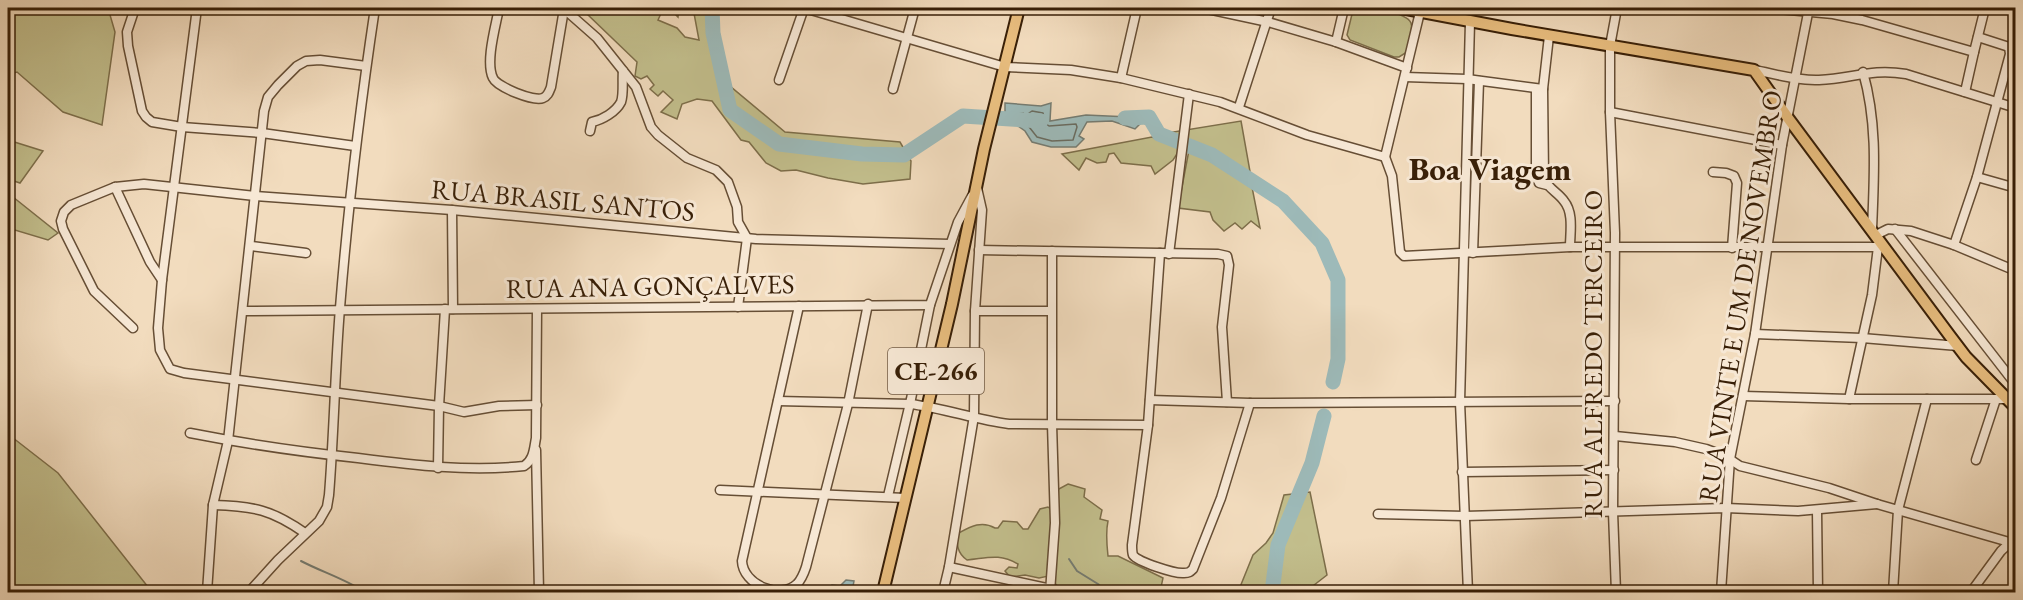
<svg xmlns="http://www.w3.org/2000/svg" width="2023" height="600" font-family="'EB Garamond',serif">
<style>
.green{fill:#c2be8c;stroke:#7d6e4a;stroke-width:1.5}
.water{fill:#9dbab9;stroke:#757c72;stroke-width:1.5}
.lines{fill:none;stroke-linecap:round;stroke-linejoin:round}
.shore{stroke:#6a6c60;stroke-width:1.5}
.stream{stroke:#757c72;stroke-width:2}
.river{stroke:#9dbab9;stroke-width:15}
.minor-casing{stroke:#664e35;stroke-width:11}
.major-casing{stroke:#381f07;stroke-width:14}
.minor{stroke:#f7e8d5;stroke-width:8}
.major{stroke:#e9be7f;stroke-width:10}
.labels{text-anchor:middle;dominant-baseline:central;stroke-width:6;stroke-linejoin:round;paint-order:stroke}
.shield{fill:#f7e8d5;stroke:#715b45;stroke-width:1.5}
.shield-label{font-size:26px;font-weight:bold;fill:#381f07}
.street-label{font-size:27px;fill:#381f07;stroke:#f7e8d5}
.district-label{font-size:33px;font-weight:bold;fill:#381f07;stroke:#f7e8d5}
</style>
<rect width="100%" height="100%" fill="#f2dcbe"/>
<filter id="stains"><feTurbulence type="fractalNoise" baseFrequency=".00333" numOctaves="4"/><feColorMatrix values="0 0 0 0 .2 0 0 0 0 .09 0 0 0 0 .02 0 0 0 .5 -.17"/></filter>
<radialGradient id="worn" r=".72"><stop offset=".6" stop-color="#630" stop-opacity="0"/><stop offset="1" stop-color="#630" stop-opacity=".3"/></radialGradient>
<g class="green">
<polygon points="8,8 108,8 115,32 102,125 63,112 17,72 8,75"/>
<polygon points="597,8 679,8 678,17 670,9 663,9 658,20 677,28 685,37 699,40 693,8 714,8 717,10 724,81 785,132 900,142 911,161 910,179 863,184 828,178 796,170 781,171 766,163 749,142 741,140 712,101 697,99 682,104 677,119 661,112 673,100 663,91 658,96 650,89 654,85 647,76 641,79 635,76 637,62 585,12"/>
<path d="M1355,8C1366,8 1406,11 1411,23C1414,30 1408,44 1407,52L1399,57H1394L1350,40L1347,35L1353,10Z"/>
<polygon points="1241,121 1251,177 1216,153 1167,133"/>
<polygon points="1152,137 1181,148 1173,160 1155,174 1151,166 1121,163 1114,153 1109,154 1106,162 1097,163 1086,158 1079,170 1062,154"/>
<polygon points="8,140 43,151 20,183 8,179"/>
<polygon points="1189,150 1210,159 1252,187 1260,228 1251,221 1242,229 1235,223 1224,231 1213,220 1210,212 1178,208"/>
<polygon points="8,193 58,233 48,240 8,228"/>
<polygon points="8,434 58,473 152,592 8,592"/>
<path d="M1068,484L1085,489L1084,497L1102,510L1100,519L1108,521C1106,530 1107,547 1108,556H1118L1163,578L1160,592H1059V588L1053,581L1057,490Z"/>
<polygon points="1310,492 1327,575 1305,592 1238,592 1253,555 1266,543 1273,533 1284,495"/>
<path d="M1048,507L1052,510L1049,576L1039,578L1025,575L1010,577L1005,571L1009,567L1017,568L1018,564C999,553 988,558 967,560C957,553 957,545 957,534C970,527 981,520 995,528H998L1003,521L1017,522L1023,529H1028L1040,509Z"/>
</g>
<g class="water">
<polygon points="1005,103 1041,106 1051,103 1050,121 1086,115 1151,118 1162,133 1142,122 1135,129 1112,121 1087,122 1079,136 1084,139 1076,147 1051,147 1032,142 1025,131 1018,126 1023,113 1005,116"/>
<polygon points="846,580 854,581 852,592 810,592 812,587 831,589 832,585 840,586"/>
</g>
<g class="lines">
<polygon class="shore" points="1032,111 1043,113 1045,123 1049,126 1076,124 1077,127 1073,140 1052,141 1037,137 1026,123 1029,113"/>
<g class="stream">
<polyline points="1069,559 1077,571 1098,584 1106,592"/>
<path d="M301,561C322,572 345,579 365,592"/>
</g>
<g class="river">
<polyline points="712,8 713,33 730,110 779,144 862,154 904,155 963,116 1041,121"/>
<polyline points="1125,118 1149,117 1159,134 1212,155 1283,201 1322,243 1338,280 1338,359 1333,382"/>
<polyline points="1272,592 1278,545 1312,463 1324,416"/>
</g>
<defs>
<g id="minor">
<polyline points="135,8 127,32 128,46 142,111 146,117 152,122 182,127 262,133 355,146"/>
<polyline points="197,8 162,280 158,328 160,350 170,369 184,373 439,406 464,412 499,406 537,405"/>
<path d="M499,8C496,25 485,62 493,78C497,87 534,102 543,98C548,96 549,92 551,87L564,9"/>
<polyline points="563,8 597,38 636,87 651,127 658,135 687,158 716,170 728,182 737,207 738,222 747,238 738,307"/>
<polyline points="804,8 1005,67 1071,70 1121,78 1220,102 1307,135 1385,157 1421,8"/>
<polyline points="1203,8 1268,22 1336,42 1407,68"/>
<polyline points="1768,8 1833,14 1862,20 1974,52 1965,92"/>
<path d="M1549,36L1543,89L1544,176C1547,189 1557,191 1564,201C1574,213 1570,233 1570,247"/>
<polyline points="1336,42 1344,8"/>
<polyline points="1974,52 1985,8"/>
<path d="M1754,70C1775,74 1798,81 1819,80C1852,79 1870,68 1906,74L2016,108"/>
<path d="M1863,72C1878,125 1874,176 1872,230"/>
<polyline points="1405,77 1467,79 1543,89"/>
<polyline points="1121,78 1137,8"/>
<polyline points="779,80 804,8"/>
<polyline points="893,89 915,8"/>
<polyline points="1536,89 1536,176 1539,183 1547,185"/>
<polyline points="1239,107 1271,8"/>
<polyline points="1610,112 1782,145"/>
<path d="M590,131L592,122C602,120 616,112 621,102C624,94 622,80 623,71"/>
<polyline points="1385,157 1392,176 1400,252 1404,256 1570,247 1884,247"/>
<polyline points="1713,172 1726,173 1734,176 1737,183 1732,248"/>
<polyline points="1977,177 2016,188"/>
<polyline points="115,187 150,262 162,280"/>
<polyline points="452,210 453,309"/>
<polyline points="1895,229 2016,385"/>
<polyline points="1876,235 1888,229 1911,231 1954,245 2016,271"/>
<polyline points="1954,245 1977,177 2010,54 2009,47 1978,37"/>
<polyline points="251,246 306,253"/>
<polyline points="979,250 1218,254 1227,256 1229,265 1222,327 1227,402"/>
<path d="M1160,253L1148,425L1132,545C1132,548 1132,552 1133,555C1138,562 1175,574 1184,573C1189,573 1190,572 1193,569L1221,498L1250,403"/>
<polyline points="1473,253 1479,81"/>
<polyline points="1169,254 1189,94"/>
<path d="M799,306L742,561C743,585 780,600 797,584C802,579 804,573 806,567L848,404L868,304"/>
<polyline points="243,311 930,305 958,222 972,196"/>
<polyline points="975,311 1051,311"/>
<polyline points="133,328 94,291 63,229 61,221 64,212 71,205 115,187 144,184 255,196 452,210 756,239 950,244"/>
<polyline points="1755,334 1862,338 1958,346"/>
<polyline points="1743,396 1849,399 2005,399"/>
<polyline points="1849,399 1872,295 1878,247"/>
<polyline points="1150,400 1250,403 1615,401"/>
<path d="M778,401L910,404C944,408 976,420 1009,424L1148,425"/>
<path d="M190,433C246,444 302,452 358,458C413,465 468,472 524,466C534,460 534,448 536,438L537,309"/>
<polyline points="1615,436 1675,442 1706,449 1725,456 1740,466 1829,488 1877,504 2016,544"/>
<polyline points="536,450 539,592"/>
<polyline points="1976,460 1996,399"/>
<polyline points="438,468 439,406 445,309"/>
<polyline points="1462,472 1614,470"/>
<polyline points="720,490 905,498"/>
<polyline points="888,496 911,399 930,305"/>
<path d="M213,505C254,506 272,510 305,533"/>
<polyline points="1817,510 1818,592"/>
<polyline points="1378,514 1465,516 1726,508 1798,511 1877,504"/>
<polyline points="949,567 1051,589"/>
<polyline points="207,592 213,505 228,441 264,111 268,97 278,85 297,66 306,61 320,60 366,66"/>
<path d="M249,592L278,560L319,521L327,507L329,495C334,433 335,370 340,308C348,207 360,108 375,8"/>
<polyline points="943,592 949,567 974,416 975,311 982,210 977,188"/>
<polyline points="1050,592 1055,523 1052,424 1052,251"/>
<polyline points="1468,592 1460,402 1470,22"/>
<polyline points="1616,592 1613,512 1615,233 1610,112 1610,46 1617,8"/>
<polyline points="1721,592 1730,459 1755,334 1782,145 1809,8"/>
<polyline points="1893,592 1898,510 1927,399"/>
<polyline points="1971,592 2001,551 2016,537"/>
</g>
<g id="major">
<polyline points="1401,8 1512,29 1754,70 1788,118 1950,336 1966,357 2016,408"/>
<polyline points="883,592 952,304 984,149 1019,8"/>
</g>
</defs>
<use href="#minor" class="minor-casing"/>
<use href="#major" class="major-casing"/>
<use href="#minor" class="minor"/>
<use href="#major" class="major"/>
</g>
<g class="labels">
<rect class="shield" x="888" y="348" width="96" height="46" rx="4.5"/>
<g class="shield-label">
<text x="936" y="371">CE-266</text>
</g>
<g class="street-label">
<text transform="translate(563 200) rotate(5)">RUA BRASIL SANTOS</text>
<text transform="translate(650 286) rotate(-1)">RUA ANA GONÇALVES</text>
<text transform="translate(1740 296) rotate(-81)">RUA VINTE E UM DE NOVEMBRO</text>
<text transform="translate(1592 354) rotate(-90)">RUA ALFREDO TERCEIRO</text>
</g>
<g class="district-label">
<text x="1490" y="168">Boa Viagem</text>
</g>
</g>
<rect width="2023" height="600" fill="none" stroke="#f2dcbe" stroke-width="30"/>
<rect x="9" y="9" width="2005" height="582" fill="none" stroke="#381f07" stroke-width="3"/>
<rect x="15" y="15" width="1993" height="570" fill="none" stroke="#381f07" stroke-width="1.5"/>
<rect width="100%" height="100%" filter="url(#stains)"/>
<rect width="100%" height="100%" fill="url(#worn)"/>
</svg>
